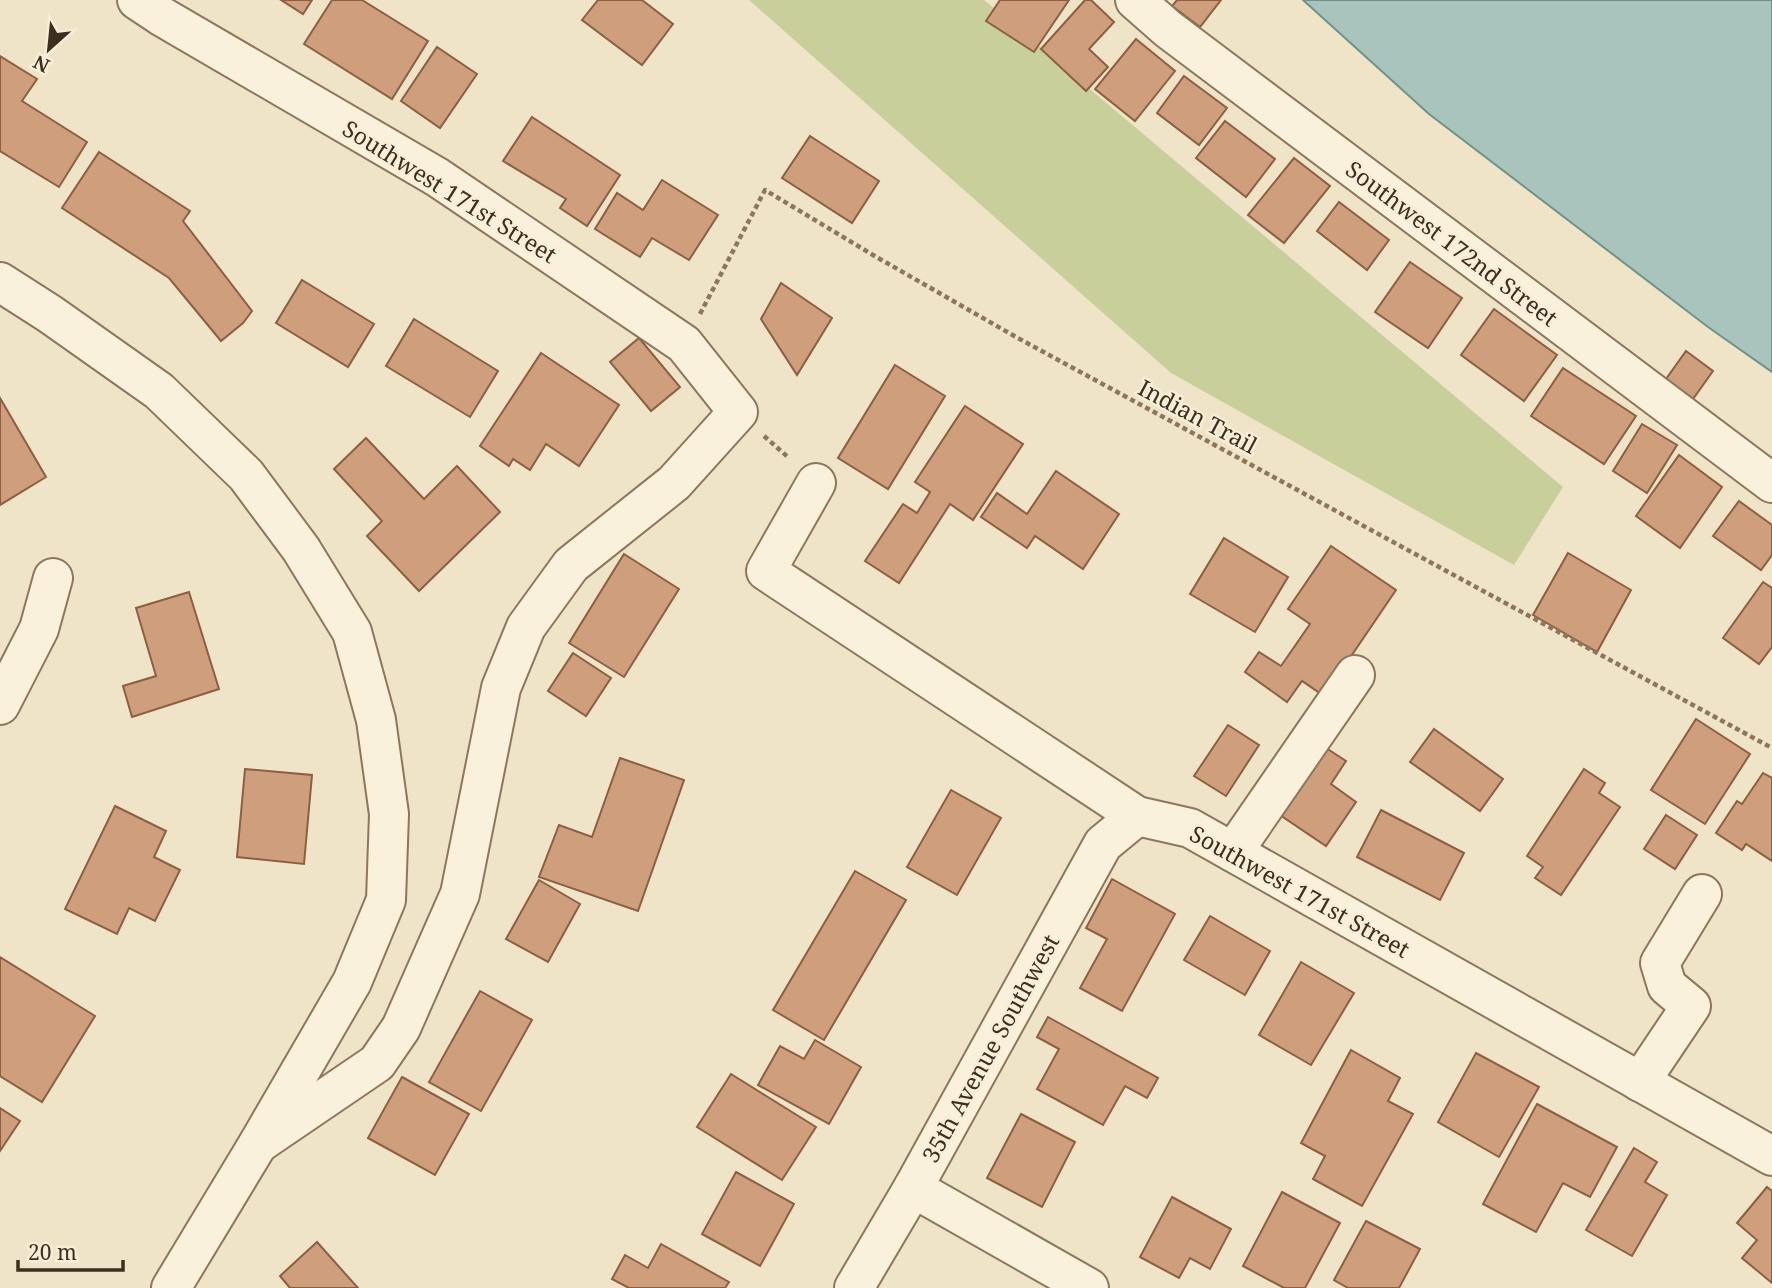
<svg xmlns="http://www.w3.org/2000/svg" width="1772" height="1288" font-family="'Noto Serif',serif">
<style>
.green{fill:#c9cf9b}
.water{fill:#a9c4bc;stroke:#6f938a;stroke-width:2}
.building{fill:#cf9f7d;stroke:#8d5f41;stroke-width:2}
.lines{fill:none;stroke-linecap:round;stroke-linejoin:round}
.minor-casing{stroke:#8d765c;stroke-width:42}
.path{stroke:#8d765c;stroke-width:4.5;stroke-dasharray:5 3.5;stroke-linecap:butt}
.minor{stroke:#faf1dc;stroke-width:38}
.labels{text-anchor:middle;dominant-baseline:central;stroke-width:5;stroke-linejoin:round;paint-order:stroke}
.street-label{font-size:23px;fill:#3d2e20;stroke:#f7eed8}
</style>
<rect width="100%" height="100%" fill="#f0e4c8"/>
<polygon class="green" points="749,0 984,0 1563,487 1514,565 1171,373"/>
<polygon class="water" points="1303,0 1772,0 1772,372 1708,327 1429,114"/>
<g class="building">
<polygon points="281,0 312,0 303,14"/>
<polygon points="332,0 362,0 428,41 392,99 304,44"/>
<polygon points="598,0 642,0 673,24 642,65 582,20"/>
<polygon points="1000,0 1069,0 1034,52 986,21"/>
<polygon points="1085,0 1091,0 1114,22 1089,49 1108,67 1086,91 1041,49"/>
<polygon points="1177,0 1221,0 1200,27 1172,6"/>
<polygon points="1136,39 1175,71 1135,121 1095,89"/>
<polygon points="437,47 477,74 440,128 401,101"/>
<polygon points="0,56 37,79 22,101 87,142 59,187 0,151"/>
<polygon points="1184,76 1227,108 1199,145 1157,113"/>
<polygon points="532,117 620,175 587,226 560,208 566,199 503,161"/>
<polygon points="1225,121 1275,159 1246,197 1196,158"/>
<polygon points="810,136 879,181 852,223 782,178"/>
<polygon points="99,152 190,211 183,221 252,311 243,323 221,341 169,278 62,208"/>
<polygon points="1294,158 1330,186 1284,243 1248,215"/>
<polygon points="662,180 718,215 689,260 652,238 640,257 595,229 617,193 643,210"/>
<polygon points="1339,202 1389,240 1367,270 1317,231"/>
<polygon points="1410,262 1462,298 1428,348 1375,312"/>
<polygon points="302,280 374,324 348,367 276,323"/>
<polygon points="781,283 832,318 797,375 761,319"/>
<polygon points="1494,309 1557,355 1524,401 1461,355"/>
<polygon points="414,319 498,371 470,417 386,366"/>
<polygon points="639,338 680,387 651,411 610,362"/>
<polygon points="1686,351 1713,371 1693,399 1666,379"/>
<polygon points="541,353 619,405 579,466 546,444 530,470 513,459 509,466 480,446"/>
<polygon points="895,365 945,396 888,489 838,458"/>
<polygon points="1563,368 1636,416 1604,464 1531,416"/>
<polygon points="0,398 46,477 0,505"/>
<polygon points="965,406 1023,444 973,520 950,504 899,583 865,561 903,504 917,513 930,492 915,482"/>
<polygon points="1642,424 1677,445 1647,493 1613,471"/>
<polygon points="366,438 424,499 457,466 500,512 419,591 367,536 382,521 334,469"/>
<polygon points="1679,455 1722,487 1680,548 1636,516"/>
<polygon points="1056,471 1119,514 1083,569 1035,536 1027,548 981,517 997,493 1027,514"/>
<polygon points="1739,501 1772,525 1772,555 1761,570 1713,536"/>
<polygon points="1224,538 1288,577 1255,632 1190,594"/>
<polygon points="1331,546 1396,590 1324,696 1302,681 1287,702 1245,672 1259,652 1281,666 1310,624 1288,609"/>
<polygon points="1568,553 1631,590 1597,652 1533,615"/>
<polygon points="624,554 679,589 624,677 569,643"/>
<polygon points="1763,582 1772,588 1772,647 1759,664 1723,638"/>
<polygon points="189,592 219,689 132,717 123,686 156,676 136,608"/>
<polygon points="573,653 611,678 586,716 548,691"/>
<polygon points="1696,719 1750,754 1705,824 1651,790"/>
<polygon points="1228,725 1259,745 1226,796 1194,776"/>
<polygon points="1434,729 1503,779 1480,811 1410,762"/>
<polygon points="1320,744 1346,761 1331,784 1356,802 1326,846 1274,811"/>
<polygon points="620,758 684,780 638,911 539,877 559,825 592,837"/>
<polygon points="245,769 312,775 304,864 237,857"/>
<polygon points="1584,769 1605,783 1599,793 1620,807 1561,895 1535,878 1543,867 1527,856"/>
<polygon points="1763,773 1772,778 1772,861 1746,844 1742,850 1716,833 1737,801 1742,804"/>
<polygon points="951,790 1001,818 957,895 907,867"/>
<polygon points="115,806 166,831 154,857 180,870 155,921 129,908 117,934 65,909"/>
<polygon points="1381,810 1464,853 1440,900 1357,857"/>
<polygon points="1666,815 1697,835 1675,869 1644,849"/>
<polygon points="855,871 906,900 824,1040 773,1010"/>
<polygon points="1112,879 1175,914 1122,1011 1080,988 1107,939 1086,928"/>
<polygon points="539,880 580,904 548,962 506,939"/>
<polygon points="1210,916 1270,951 1245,995 1184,960"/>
<polygon points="0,957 95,1016 42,1102 0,1076"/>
<polygon points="1301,962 1354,993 1311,1065 1259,1035"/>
<polygon points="480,991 532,1020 481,1111 429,1082"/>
<polygon points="1048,1017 1158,1078 1147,1098 1125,1086 1103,1125 1037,1089 1059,1049 1037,1037"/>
<polygon points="815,1040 861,1067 829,1124 758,1085 780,1046 804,1059"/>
<polygon points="1351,1050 1400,1078 1388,1101 1413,1114 1362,1206 1313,1179 1325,1156 1301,1143"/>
<polygon points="1476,1053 1539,1087 1499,1157 1438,1122"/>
<polygon points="731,1074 816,1127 782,1180 697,1127"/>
<polygon points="402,1077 469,1114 435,1175 368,1138"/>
<polygon points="1537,1104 1617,1147 1590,1197 1563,1183 1536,1232 1483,1204"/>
<polygon points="0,1108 20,1121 0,1151"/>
<polygon points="1021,1114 1075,1142 1042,1207 987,1178"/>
<polygon points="1634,1148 1657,1162 1645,1182 1667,1195 1632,1256 1586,1230"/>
<polygon points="736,1172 794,1204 760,1266 702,1234"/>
<polygon points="1767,1187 1772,1191 1772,1283 1742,1258 1757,1240 1737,1223"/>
<polygon points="1282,1192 1340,1223 1305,1288 1284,1288 1243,1266"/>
<polygon points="1172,1197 1231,1229 1210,1269 1190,1258 1179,1278 1140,1257"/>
<polygon points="1366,1221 1420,1249 1399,1288 1348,1288 1334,1280"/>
<polygon points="317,1242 358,1288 290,1288 280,1276"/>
<polygon points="661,1244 729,1282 725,1288 629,1288 612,1279 625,1255 648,1268"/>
</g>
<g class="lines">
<defs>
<g id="minor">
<polyline points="137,0 161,16 437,177 684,344 738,412 674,483 571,565 526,627 501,688 460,894 401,1028 377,1063 258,1144"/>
<polyline points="1135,0 1168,29 1772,483"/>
<polyline points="0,282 50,314 159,391 246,475 301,549 352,632 376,720 389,814 386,900 352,982 258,1144 171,1288"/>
<polyline points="816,483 766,571 1137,816 1190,828 1772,1156"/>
<polyline points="0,705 39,629 53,578"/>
<polyline points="1233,852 1355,675"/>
<polyline points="1640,1082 1691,1006 1667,986 1660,963 1702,894"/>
<polyline points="913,1188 1089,1288"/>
<polyline points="854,1288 913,1188 1103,844 1137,816"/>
</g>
</defs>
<use href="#minor" class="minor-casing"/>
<g class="path">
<polyline points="700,314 765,190 873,255 1016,337 1772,748"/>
<polyline points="764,436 789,458"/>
</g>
<use href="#minor" class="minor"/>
</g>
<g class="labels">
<g class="street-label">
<text transform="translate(450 191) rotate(32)">Southwest 171st Street</text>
<text transform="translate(1452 243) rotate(37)">Southwest 172nd Street</text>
<text transform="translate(1198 416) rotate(28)">Indian Trail</text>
<text transform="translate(1300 891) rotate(29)">Southwest 171st Street</text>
<text transform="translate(990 1048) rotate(-61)">35th Avenue Southwest</text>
</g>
</g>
<g transform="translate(49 49) rotate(207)" stroke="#f7eed8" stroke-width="5" paint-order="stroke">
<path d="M0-5L12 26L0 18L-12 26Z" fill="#3d2e20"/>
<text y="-10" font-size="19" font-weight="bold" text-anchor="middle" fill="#3d2e20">N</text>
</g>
<path d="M18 1260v10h105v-10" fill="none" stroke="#3d2e20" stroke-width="3.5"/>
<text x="28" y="1260" font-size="21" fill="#3d2e20" stroke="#f7eed8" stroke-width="5" paint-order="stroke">20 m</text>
</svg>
